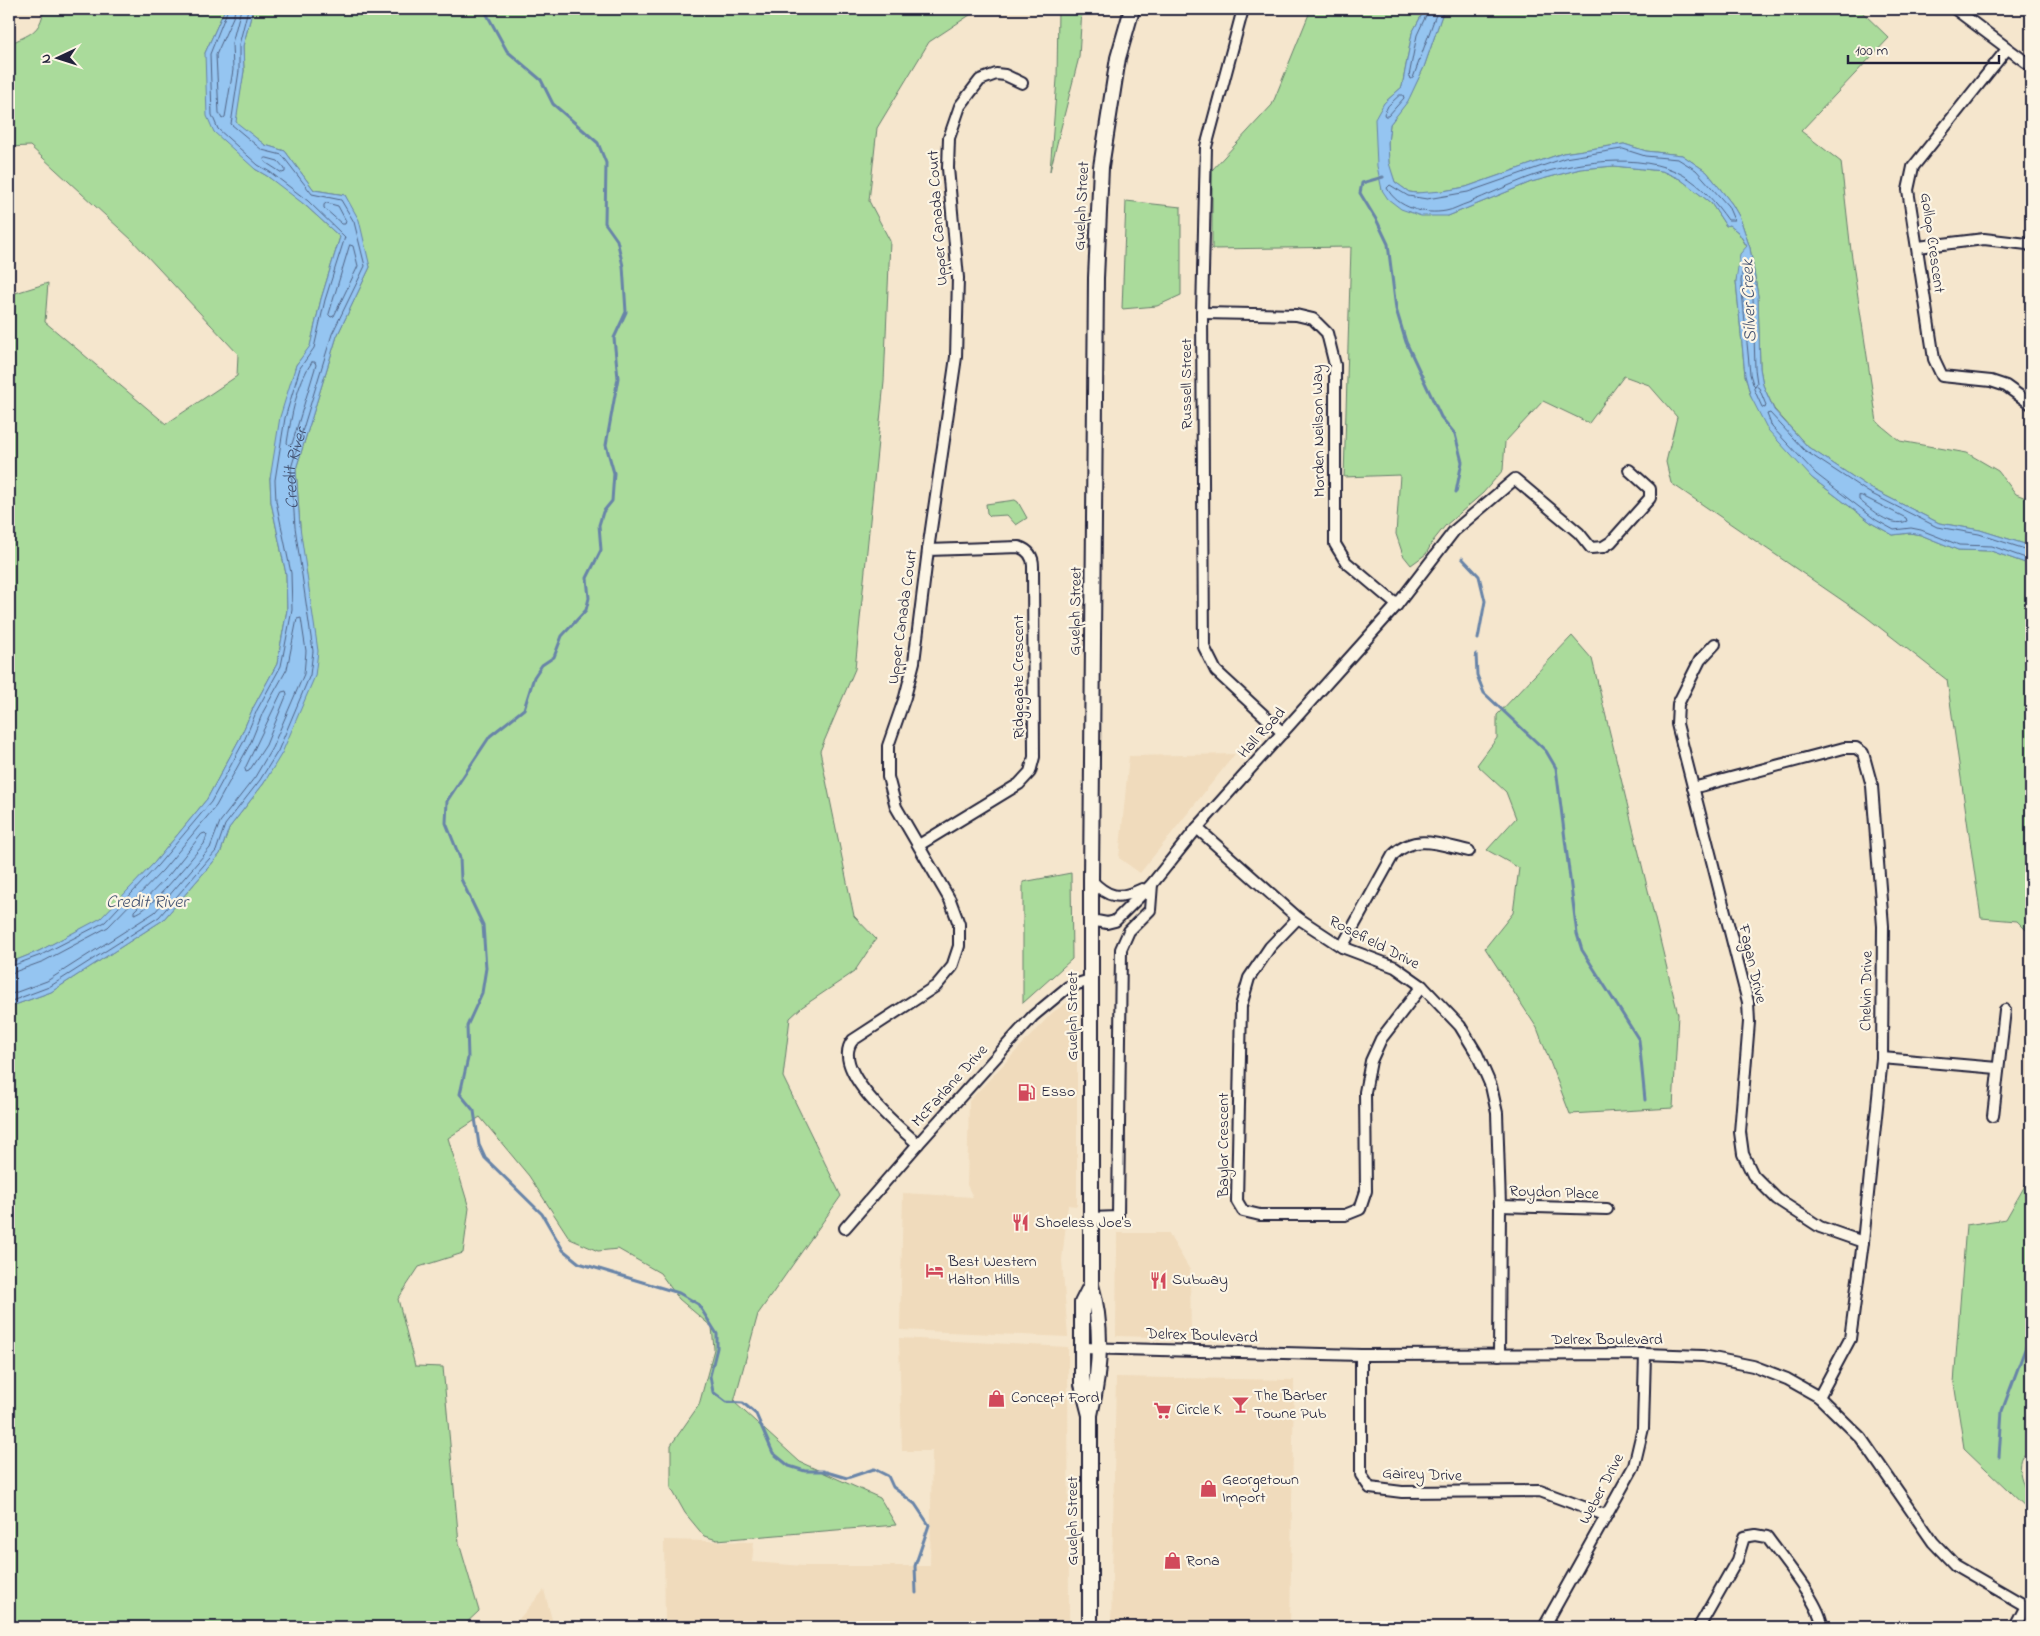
<svg xmlns="http://www.w3.org/2000/svg" width="2040" height="1636" font-family="'Indie Flower',sans-serif">
<style>
.built{fill:#f0dbbc}
.green{fill:#aadb9b;stroke:#667e6b}
.water{fill:#95c5f1;stroke:#6784a8}
.lines{fill:none;stroke-linecap:round;stroke-linejoin:round}
.shore{stroke:#506384;stroke-width:1}
.stream{stroke:#6784a8;stroke-width:3}
.minor-casing{stroke:#22223b;stroke-width:14}
.major-casing{stroke:#22223b;stroke-width:18}
.minor{stroke:#fcf5e5;stroke-width:10}
.major{stroke:#fcf5e5;stroke-width:14}
.labels{text-anchor:middle;dominant-baseline:central;stroke-width:4.5;stroke-linejoin:round;paint-order:stroke}
.street-label{font-size:16px;fill:#22223b;stroke:#fcf5e5}
.poi-label{font-size:16px;fill:#22223b;stroke:#fcf5e5;text-anchor:start}
.water-label{font-size:18px;font-style:italic;fill:#445372;stroke:#fcf5e5}
</style>
<rect width="100%" height="100%" fill="#f5e6cd"/>
<filter id="ink" filterUnits="userSpaceOnUse"><feTurbulence type="fractalNoise" baseFrequency=".02" numOctaves="2"/><feDisplacementMap in="SourceGraphic" scale="10" xChannelSelector="R" yChannelSelector="G"/><feConvolveMatrix kernelMatrix="1 2 1 2 8 2 1 2 1" color-interpolation-filters="sRGB"/></filter>
<g filter="url(#ink)">
<g class="built">
<polygon points="1235,754 1140,873 1119,858 1129,756"/>
<polygon points="1074,998 1077,1011 1077,1206 1068,1205 1062,1260 1068,1337 900,1330 903,1193 973,1197 967,1185 969,1101 1053,1012"/>
<polygon points="1117,1233 1168,1233 1190,1270 1191,1338 1116,1336"/>
<polygon points="899,1338 1068,1347 1069,1627 665,1627 664,1540 754,1542 752,1562 804,1566 930,1566 932,1451 902,1451"/>
<polygon points="1116,1377 1294,1380 1290,1627 1111,1627"/>
<polygon points="544,1590 554,1627 512,1627"/>
</g>
<g class="green">
<path d="M44,9H225L205,53L255,169C287,186 313,213 340,237L321,299L310,347L296,365L270,479L271,502L286,574L287,610L277,664L253,708L240,738L207,799L155,862L102,918L39,951L9,963V295L48,283L45,322L166,424L237,376L238,354L132,240L30,146L9,147V44C30,34 40,33 44,9Z"/>
<polygon points="253,9 979,9 929,42 877,128 869,201 890,241 884,382 855,669 820,751 854,916 876,939 854,972 802,1007 790,1018 783,1077 841,1196 758,1314 734,1402 800,1462 880,1498 896,1525 717,1540 704,1536 685,1513 671,1488 671,1445 699,1405 714,1349 712,1327 679,1299 660,1273 618,1249 598,1251 570,1239 529,1176 480,1117 448,1138 469,1208 463,1253 419,1267 398,1299 415,1366 443,1367 459,1543 479,1611 462,1627 383,1627 375,1622 368,1627 9,1627 9,1007 51,992 163,920 220,854 229,828 264,783 300,527 296,469 337,336 370,267 345,195 314,190 285,151 265,145 235,122 244,71 243,46"/>
<polygon points="1058,9 1082,9 1079,57 1050,171 1057,79"/>
<polygon points="1311,9 1425,9 1412,33 1402,87 1384,103 1382,190 1448,216 1531,182 1580,169 1614,166 1662,171 1680,179 1711,203 1726,226 1729,225 1738,232 1747,247 1736,281 1745,375 1751,397 1812,478 1873,524 1893,535 1910,533 1921,535 1958,550 1991,551 2031,565 2031,935 2017,921 1981,918 1947,680 1865,616 1671,483 1666,462 1677,417 1649,385 1624,376 1589,423 1543,401 1505,442 1503,470 1483,493 1445,526 1433,541 1426,554 1411,565 1403,555 1396,534 1400,475 1344,477 1351,247 1212,249 1212,170 1272,105"/>
<polygon points="1444,9 1859,9 1889,38 1801,131 1841,162 1851,251 1877,422 1900,441 1967,453 1998,471 2016,494 2031,500 2031,546 1980,530 1939,523 1870,488 1808,447 1774,409 1763,385 1760,368 1758,296 1750,248 1740,218 1732,204 1707,172 1682,155 1646,151 1624,144 1563,153 1466,187 1426,194 1409,192 1395,182 1389,166 1388,143 1390,124 1408,100 1424,67"/>
<polygon points="1126,201 1181,207 1181,295 1157,306 1122,309"/>
<polygon points="1015,500 1018,502 1027,518 1016,525 1007,515 990,516 987,513 986,504"/>
<polygon points="1572,636 1592,659 1678,1014 1673,1108 1570,1114 1537,1028 1485,948 1513,913 1519,868 1487,850 1516,818 1506,792 1477,765 1497,738 1497,715"/>
<polygon points="1071,873 1072,959 1023,1003 1023,882"/>
<path d="M2031,1175V1454L2029,1453L2022,1456C2013,1473 2031,1494 2031,1512L1964,1448L1954,1383L1966,1225L2006,1219Z"/>
</g>
<g class="water">
<polygon points="225,9 253,9 243,46 244,71 236,122 265,145 285,151 314,190 345,195 359,220 370,267 337,336 296,469 300,527 318,651 315,676 282,753 264,783 229,828 220,854 163,920 51,992 9,1007 9,963 39,951 101,918 155,862 207,799 240,738 253,708 277,664 287,610 286,574 271,502 270,479 280,417 296,365 310,346 321,299 340,237 305,205 267,176 255,169 214,132 207,116 205,53"/>
<polygon points="1425,9 1444,9 1424,67 1408,101 1390,124 1388,143 1389,163 1395,182 1409,192 1416,193 1443,191 1466,187 1563,153 1624,144 1646,151 1682,155 1707,172 1732,204 1740,218 1750,248 1758,296 1760,368 1763,385 1774,410 1808,447 1870,488 1939,523 1980,530 2031,546 2031,565 1991,551 1958,550 1921,535 1910,533 1893,535 1873,524 1812,478 1768,430 1751,397 1745,375 1736,281 1740,254 1747,246 1738,232 1729,225 1726,226 1711,203 1680,179 1662,171 1614,166 1580,169 1531,182 1448,216 1421,216 1401,209 1388,199 1382,190 1377,166 1375,119 1384,103 1402,87 1412,33"/>
</g>
<g class="lines">
<g class="shore">
<polyline points="235,9 234,15 216,55 219,113 222,119 225,117 233,70 232,43 241,9"/>
<polyline points="1429,9 1417,35 1409,76 1410,79 1413,78 1438,9"/>
<polygon points="1400,95 1403,95 1404,98 1388,116 1385,116 1384,114 1388,106"/>
<path d="M1623,149L1645,156L1678,159L1696,170L1728,206L1734,220H1728C1715,202 1702,186 1683,175C1641,151 1570,162 1527,178C1507,186 1487,195 1468,203C1461,205 1453,210 1446,211C1425,215 1397,208 1387,188L1390,185L1408,196L1427,199L1468,192L1565,158Z"/>
<polygon points="267,158 278,161 285,169 285,172 282,173 265,162 264,159"/>
<polygon points="327,203 338,206 346,221 345,224 342,224 324,208 324,205"/>
<polygon points="350,245 353,246 358,266 334,316 331,317 329,315"/>
<polygon points="1746,265 1748,267 1753,297 1755,369 1757,383 1755,386 1753,384 1750,374 1741,281 1743,267"/>
<path d="M312,362H315L316,365L292,444L289,445L287,443C291,418 297,382 312,362Z"/>
<polygon points="1756,386 1759,388 1766,405 1765,408 1762,407 1754,389"/>
<path d="M1862,496L1906,518L1907,521C1890,528 1872,510 1859,500V496Z"/>
<polyline points="2031,551 1979,534 1937,527 1868,492 1804,450 1770,413 1767,414 1772,427 1816,474 1876,520 1894,530 1911,528 1921,530 1959,545 1992,546 2031,560"/>
<polygon points="282,692 286,691 287,694 266,745 249,771 246,772 245,769"/>
<path d="M202,834L205,833L207,835L204,844C191,858 149,913 134,914V911L169,875Z"/>
<polyline points="9,967 41,955 105,922 158,865 211,802 244,741 257,710 281,666 292,610 291,573 276,501 275,480 285,418 300,368 314,348 325,300 345,237 308,201 270,172 258,165 218,129 212,115 210,54 228,9"/>
<polyline points="9,974 44,961 108,927 163,870 216,806 250,744 263,712 287,669 297,619 301,618 306,651 304,674 272,748 255,777 220,822 210,848 155,912 47,981 9,995"/>
<path id="s1" d="M9,1002L49,987L159,917L216,851L225,825L260,780L278,751L310,675L313,651L295,527L291,468L332,334L365,266L354,222L341,200L312,194L282,155L262,150L231,124L239,71V45L248,9"/>
</g>
<g class="stream">
<polyline points="484,9 507,51 541,80 553,104 598,143 606,163 605,223 617,240 623,266 626,312 614,338 618,378 606,445 614,473 612,501 603,512 599,525 601,550 587,578 589,598 586,610 562,636 554,657 542,665 534,677 524,709 490,736 447,801 446,823 460,858 461,879 483,925 486,968 482,993 467,1026 468,1058 460,1094 474,1111 479,1145 485,1158 542,1214 563,1250 579,1263 679,1293 698,1304 717,1334 717,1348 710,1376 713,1392 726,1402 743,1403 756,1414 773,1453 789,1466 805,1471 823,1471 847,1478 874,1469 888,1476 893,1487 915,1504 929,1525 915,1566 916,1593"/>
<polyline points="1383,177 1362,183 1360,193 1377,221 1388,244 1396,309 1406,342 1441,417 1455,434 1462,462 1456,492"/>
<polyline points="1462,558 1479,576 1485,601 1478,639"/>
<polyline points="1476,654 1477,675 1484,693 1546,751 1556,768 1577,934 1582,950 1639,1040 1645,1100"/>
<polyline points="1999,1457 2002,1411 2031,1333"/>
</g>
<defs>
<g id="minor">
<polyline points="1243,9 1206,147 1202,313 1204,647 1216,671 1283,733"/>
<polyline points="1955,9 2031,66"/>
<polyline points="2007,49 1913,167 1908,190 1934,359 1942,376 1991,381 2006,386 2031,404"/>
<polyline points="1918,247 1984,239 2027,244 2031,246"/>
<polyline points="1202,313 1296,315 1313,319 1327,333 1335,365 1335,544 1346,562 1397,605"/>
<polyline points="1715,644 1700,660 1678,704 1677,724 1748,1002 1749,1022 1740,1132 1743,1154 1753,1175 1777,1199 1820,1227 1863,1242"/>
<polyline points="1693,788 1844,748 1856,748 1863,753 1872,786 1883,926 1882,1058 1863,1242 1850,1339 1819,1397"/>
<polyline points="1197,828 1298,918 1342,947 1395,967 1422,986 1460,1026 1477,1054 1491,1086 1497,1113 1500,1206 1499,1355"/>
<path d="M919,845L1019,784L1030,772L1034,757L1033,566C1033,556 1028,550 1019,547L928,550"/>
<path d="M1091,880C1108,898 1119,900 1142,889"/>
<polyline points="1298,918 1270,947 1249,978 1241,1006 1237,1201 1243,1211 1260,1215 1345,1215 1360,1209 1366,1191 1365,1092 1371,1061 1381,1039 1422,986"/>
<polyline points="1091,920 1107,923 1115,921 1152,884 1197,828 1397,605 1454,531 1515,479 1579,533 1591,548 1603,547 1611,542 1650,498 1650,489 1629,470"/>
<path d="M1342,947L1393,855C1416,833 1441,845 1469,851"/>
<polyline points="1882,1058 1997,1068"/>
<polyline points="1993,1116 2005,1010"/>
<path d="M918,1144C897,1126 829,1068 853,1040L936,986L952,967L959,946V924L950,900L896,807L888,777V746L905,697L914,662L928,550L956,357L958,278L948,168L949,138L960,106L980,80L996,74L1005,75L1022,83"/>
<polyline points="1500,1206 1607,1209"/>
<polyline points="1091,1218 1118,1217 1121,949 1129,931 1150,910 1152,884"/>
<polyline points="845,1228 918,1144 1033,1016 1068,987 1090,980"/>
<polyline points="1081,1348 1361,1355 1645,1354 1703,1356 1753,1366 1787,1379 1819,1397 1861,1438 1933,1542 1955,1565 2031,1609"/>
<polyline points="1361,1355 1361,1475 1370,1488 1402,1492 1540,1491 1605,1515"/>
<polyline points="1544,1627 1634,1466 1643,1428 1645,1354"/>
<path d="M1699,1627L1737,1560L1744,1537L1756,1535L1767,1537C1781,1557 1822,1605 1822,1627"/>
<polyline points="2015,1627 2026,1606"/>
</g>
<g id="major">
<path d="M1090,1415C1100,1373 1103,1326 1091,1285V880L1096,278L1101,167L1118,58L1132,9"/>
<polyline points="1090,1627 1090,1415 1082,1384 1082,1303 1091,1285"/>
</g>
</defs>
<use href="#minor" class="minor-casing"/>
<use href="#major" class="major-casing"/>
<use href="#minor" class="minor"/>
<use href="#major" class="major"/>
</g>
</g>
<defs>
<symbol id="fuel-bare" viewBox="-9 -9 18 18"><path d="M-5.5-6h7V0h2V4h1.3V-2.5L3-4.5l.8-.8L6-3V5H2.5V1h-1V6h-7ZM-4.2-4.7v3.2H.2V-4.7Z" fill="#d1495b" stroke="#fcf5e5" stroke-width="2.5" paint-order="stroke"/></symbol>
<symbol id="restaurant-bare" viewBox="-9 -9 18 18"><path d="M-5-6h1v4h1v-4h1v4h1v-4h1v5L-1.5 .5V6h-2V.5L-5-1ZM5-6V6H3V1.5H1.5Q1.5-4 5-6Z" fill="#d1495b" stroke="#fcf5e5" stroke-width="2.5" paint-order="stroke"/></symbol>
<symbol id="hotel-bare" viewBox="-9 -9 18 18"><path d="M-6-4.5h1.5V1H6V5H4.5V3h-9V5H-6ZM-4 0a1.8 1.8 0 1 1 3.6 0ZM.5 0V-2.5h3Q6-2.5 6 0Z" fill="#d1495b" stroke="#fcf5e5" stroke-width="2.5" paint-order="stroke"/></symbol>
<symbol id="shop-bare" viewBox="-9 -9 18 18"><path d="M-5-2.5h2.3a2.7 3.5 0 0 1 5.4 0H5L5.5 6h-11ZM-1.5-2.5h3a1.5 2.3 0 0 0-3 0Z" fill="#d1495b" stroke="#fcf5e5" stroke-width="2.5" paint-order="stroke"/></symbol>
<symbol id="bar-bare" viewBox="-9 -9 18 18"><path d="M-6-5H6L.8 .8V4.5H3.5V6h-7V4.5H-.8V.8Z" fill="#d1495b" stroke="#fcf5e5" stroke-width="2.5" paint-order="stroke"/></symbol>
<symbol id="supermarket-bare" viewBox="-9 -9 18 18"><path d="M-6-5.5h2.5l.6 2H6L4.5 2H-2.5L-4.4-4H-6ZM-1.5 3.2a1.3 1.3 0 1 0 .1 0ZM3 3.2a1.3 1.3 0 1 0 .1 0Z" fill="#d1495b" stroke="#fcf5e5" stroke-width="2.5" paint-order="stroke"/></symbol>
</defs>
<g fill-rule="evenodd">
<use href="#fuel-bare" x="1014" y="1080" width="25" height="25"/>
<use href="#restaurant-bare" x="1008" y="1210" width="25" height="25"/>
<use href="#hotel-bare" x="922" y="1258" width="25" height="25"/>
<use href="#restaurant-bare" x="1146" y="1268" width="25" height="25"/>
<use href="#shop-bare" x="984" y="1386" width="25" height="25"/>
<use href="#bar-bare" x="1228" y="1392" width="25" height="25"/>
<use href="#supermarket-bare" x="1150" y="1398" width="25" height="25"/>
<use href="#shop-bare" x="1196" y="1476" width="25" height="25"/>
<use href="#shop-bare" x="1160" y="1548" width="25" height="25"/>
</g>
<g class="labels">
<g class="street-label">
<text transform="translate(1082 206) rotate(-87)">Guelph Street</text>
<text transform="translate(938 218) rotate(-94)">Upper Canada Court</text>
<text transform="translate(1932 243) rotate(82)">Gollop Crescent</text>
<text transform="translate(1187 384) rotate(-90)">Russell Street</text>
<text transform="translate(1319 431) rotate(-91)">Morden Neilson Way</text>
<text transform="translate(1076 611) rotate(-89)">Guelph Street</text>
<text transform="translate(903 617) rotate(-82)">Upper Canada Court</text>
<text transform="translate(1019 677) rotate(-90)">Ridgegate Crescent</text>
<text transform="translate(1262 733) rotate(-48)">Hall Road</text>
<text transform="translate(1374 943) rotate(27)">Rosefield Drive</text>
<text transform="translate(1752 964) rotate(77)">Fagan Drive</text>
<text transform="translate(1867 991) rotate(-89)">Chelvin Drive</text>
<text transform="translate(1073 1016) rotate(-90)">Guelph Street</text>
<text transform="translate(950 1086) rotate(-48)">McFarlane Drive</text>
<text transform="translate(1224 1145) rotate(-90)">Baylor Crescent</text>
<text transform="translate(1554 1193) rotate(2)">Roydon Place</text>
<text transform="translate(1202 1336) rotate(2)">Delrex Boulevard</text>
<text x="1607" y="1340">Delrex Boulevard</text>
<text transform="translate(1422 1475) rotate(2)">Gairey Drive</text>
<text transform="translate(1602 1489) rotate(-62)">Weber Drive</text>
<text transform="translate(1073 1521) rotate(-90)">Guelph Street</text>
</g>
<g class="poi-label">
<text x="1041" y="1092">Esso</text>
<text x="1035" y="1223">Shoeless Joe's</text>
<text x="948" y="1262">Best Western<tspan x="948" dy="18">Halton Hills</tspan></text>
<text x="1172" y="1280">Subway</text>
<text x="1254" y="1396">The Barber<tspan x="1254" dy="18">Towne Pub</tspan></text>
<text x="1011" y="1398">Concept Ford</text>
<text x="1176" y="1410">Circle K</text>
<text x="1222" y="1480">Georgetown<tspan x="1222" dy="18">Import</tspan></text>
<text x="1186" y="1561">Rona</text>
</g>
<g class="water-label">
<text transform="translate(1750 301) rotate(-92)">Silver Creek</text>
<text stroke="none"><textPath href="#s1" startOffset="670">Credit River</textPath></text>
<text x="147" y="903">Credit River</text>
</g>
</g>
<rect width="2040" height="1636" fill="none" stroke="#fcf5e5" stroke-width="30"/>
<rect x="15" y="15" width="2010" height="1606" fill="none" stroke="#22223b" stroke-width="2" filter="url(#ink)"/>
<g transform="translate(58 58) rotate(266)" stroke="#fcf5e5" stroke-width="4" paint-order="stroke">
<path d="M0-4L9 19L0 12L-9 19Z" fill="#22223b"/>
<text y="-8" font-size="14" font-weight="bold" text-anchor="middle" fill="#22223b">N</text>
</g>
<path d="M1848 55v8h151v-8" fill="none" stroke="#22223b" stroke-width="2.5"/>
<text x="1855" y="55" font-size="15" fill="#22223b" stroke="#fcf5e5" stroke-width="4" paint-order="stroke">100 m</text>
</svg>
